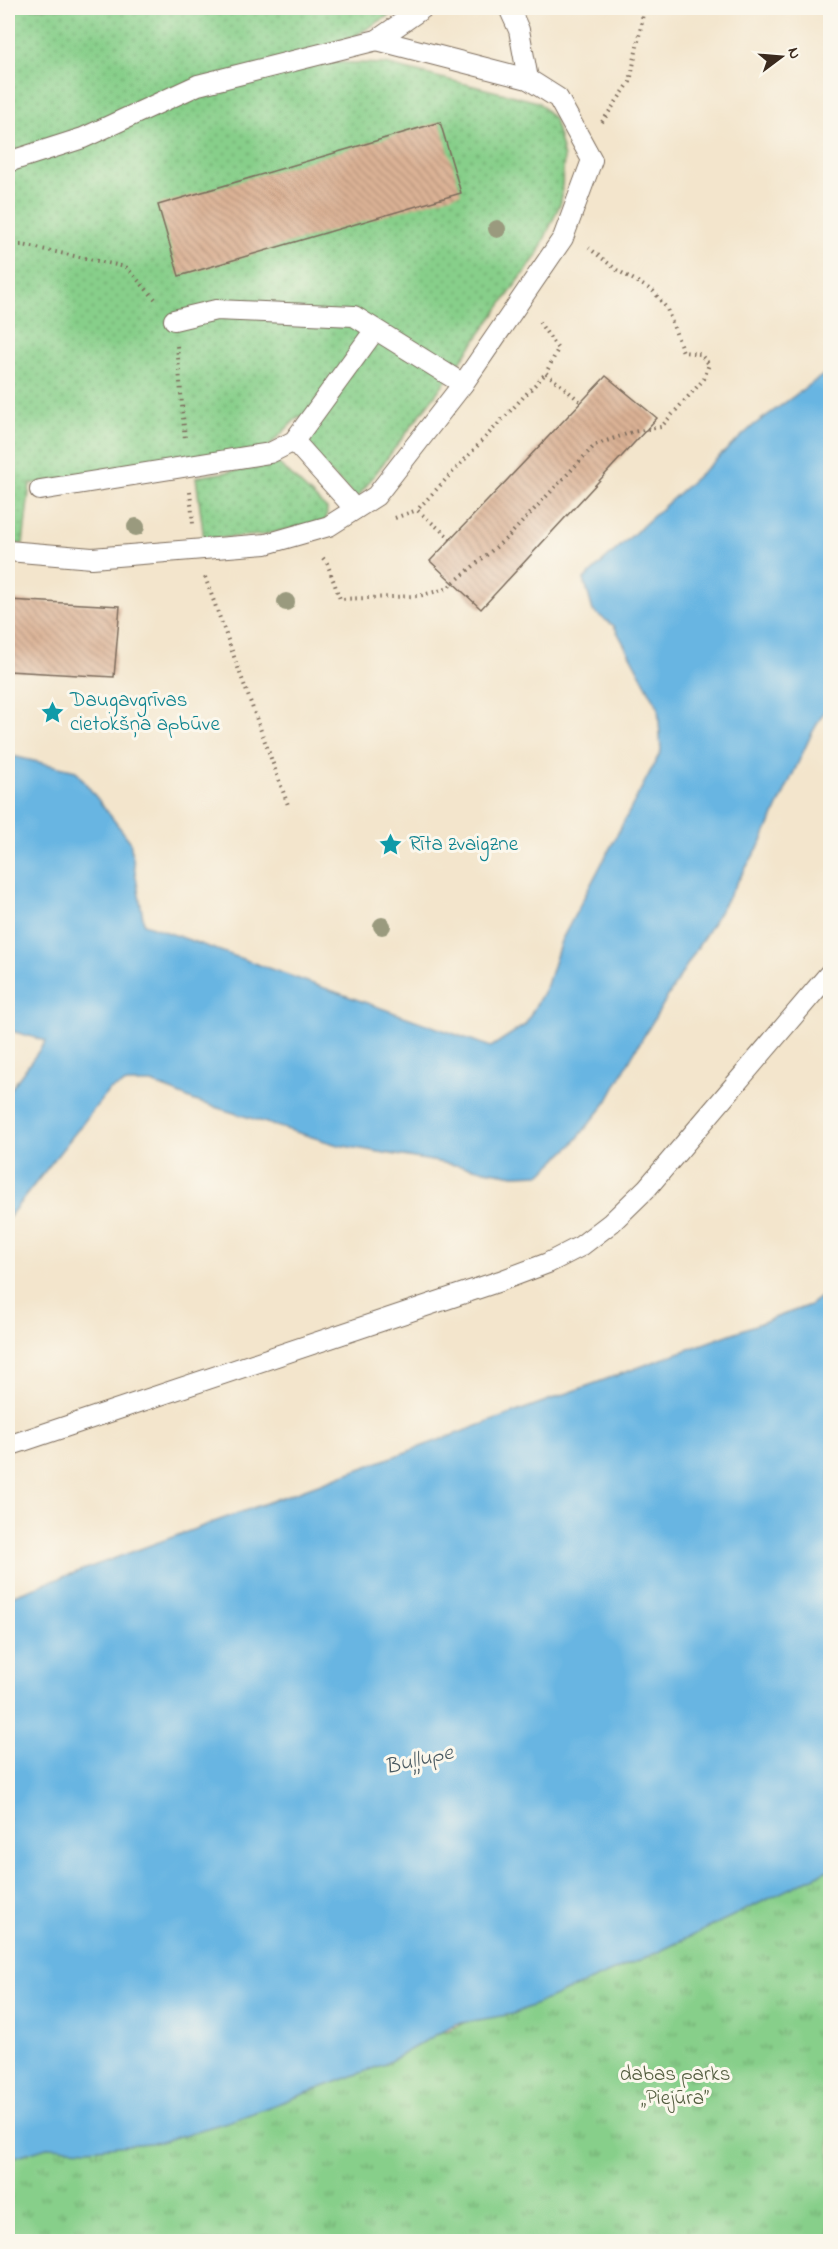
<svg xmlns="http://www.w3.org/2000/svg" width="838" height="2249" font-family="'Indie Flower',sans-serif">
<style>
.grass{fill:url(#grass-dots);stroke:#617c54;stroke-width:1.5}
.park{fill:url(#park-tufts);stroke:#617c54;stroke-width:1.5}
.water{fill:#68b5e2;stroke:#527080;stroke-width:1.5}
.building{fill:url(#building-back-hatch)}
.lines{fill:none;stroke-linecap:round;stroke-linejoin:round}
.service-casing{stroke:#7b6b5b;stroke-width:22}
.path{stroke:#7b6b5b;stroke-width:4;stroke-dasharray:1.5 4.5;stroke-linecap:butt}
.service{stroke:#fff;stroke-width:20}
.tree{fill:#9a9a7e}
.labels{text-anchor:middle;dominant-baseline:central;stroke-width:6;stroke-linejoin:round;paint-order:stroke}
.culture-label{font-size:21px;fill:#0d838f;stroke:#fbf7ec;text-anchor:start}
.park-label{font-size:21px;fill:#525c3e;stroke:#fbf7ec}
.water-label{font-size:22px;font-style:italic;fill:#4b5b63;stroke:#fbf7ec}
</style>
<defs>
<pattern id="grass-dots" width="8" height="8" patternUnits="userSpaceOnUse" patternTransform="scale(1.5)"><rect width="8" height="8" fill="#87cf8a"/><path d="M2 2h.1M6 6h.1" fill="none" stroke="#70a870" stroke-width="1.8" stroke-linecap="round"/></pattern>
<pattern id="park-tufts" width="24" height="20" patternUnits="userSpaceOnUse" patternTransform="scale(1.5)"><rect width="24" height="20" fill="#87cf8a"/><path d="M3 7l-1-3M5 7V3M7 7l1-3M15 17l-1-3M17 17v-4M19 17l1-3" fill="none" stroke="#70a870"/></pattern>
<pattern id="building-back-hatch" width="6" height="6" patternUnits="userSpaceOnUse" patternTransform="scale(1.5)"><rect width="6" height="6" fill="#dbb295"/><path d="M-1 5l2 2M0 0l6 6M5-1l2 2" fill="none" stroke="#b39179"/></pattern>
</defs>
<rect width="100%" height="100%" fill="#fbf7ec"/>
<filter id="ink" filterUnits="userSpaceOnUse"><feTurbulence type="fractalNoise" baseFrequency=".0167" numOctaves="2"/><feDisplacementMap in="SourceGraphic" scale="12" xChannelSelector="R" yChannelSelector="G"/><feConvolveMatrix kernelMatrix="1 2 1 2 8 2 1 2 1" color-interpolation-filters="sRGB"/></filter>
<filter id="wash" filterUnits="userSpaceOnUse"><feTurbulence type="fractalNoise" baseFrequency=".008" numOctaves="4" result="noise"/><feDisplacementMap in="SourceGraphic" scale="24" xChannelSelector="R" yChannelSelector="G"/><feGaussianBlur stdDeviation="1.35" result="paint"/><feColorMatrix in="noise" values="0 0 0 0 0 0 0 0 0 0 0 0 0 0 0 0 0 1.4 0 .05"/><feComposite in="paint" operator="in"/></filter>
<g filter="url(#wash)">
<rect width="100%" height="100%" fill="#f3e5cc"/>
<g class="grass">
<polygon points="8,8 401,8 355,36 8,153"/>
<polygon points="325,62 385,64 538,102 554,119 564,157 561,202 537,255 457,366 357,498 303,446 315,429 299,416 267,448 30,484 23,544 8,543 8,169 202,93"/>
<polygon points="279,464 327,509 326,521 262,535 204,539 196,477"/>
</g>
<polygon class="park" points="830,1831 830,2241 8,2242 8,2109 448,2031"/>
<g class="water">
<polygon points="826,373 830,379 830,701 811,735 761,843 633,1054 607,1102 572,1145 541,1174 514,1175 338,1145 195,1101 152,1083 127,1083 109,1090 8,1218 8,1093 46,1041 8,1030 8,755 76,771 130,841 144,924 491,1047 525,1025 547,985 561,941 661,751 658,707 614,626 593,611 584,579 754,425"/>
<polygon points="830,1289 830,1869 656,1953 513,2014 455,2024 385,2064 234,2120 160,2142 88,2149 47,2147 8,2159 8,1597 810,1305"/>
</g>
<g id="blocks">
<g class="building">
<polygon points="440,122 461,193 179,276 158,205"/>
<polygon points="606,376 657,418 481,609 430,561"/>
<polygon points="8,600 120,606 114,677 8,671"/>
</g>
</g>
</g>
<g filter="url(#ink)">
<use href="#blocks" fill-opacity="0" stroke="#7b6b5b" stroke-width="1.5"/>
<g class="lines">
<defs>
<g id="service">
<polyline points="509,8 519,30 528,79"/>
<polyline points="8,162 83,138 198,85 377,40 423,8"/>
<polyline points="174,320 216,310 354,316 463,384"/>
<polyline points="294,441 355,509"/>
<polyline points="40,490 270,453 294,441 375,330"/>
<polyline points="8,551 92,558 266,544 329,526 376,496 463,384 563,238 592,160 558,98 528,79 377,40"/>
<polyline points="8,1446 500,1281 548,1263 581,1246 611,1223 647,1188 830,973"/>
</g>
</defs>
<use href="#service" class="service-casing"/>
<g class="path">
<polyline points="602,122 630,82 642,21 643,8"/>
<polyline points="8,245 23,245 126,267 156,300"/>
<polyline points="539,322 558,349 546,373 581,402"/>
<polyline points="177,346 185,440"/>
<polyline points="190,492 193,524"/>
<polyline points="395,518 417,510"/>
<polyline points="451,539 417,510 546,373"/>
<polyline points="323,558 327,563 340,599 419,596 446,589 508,537 595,445 632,432 661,427 704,379 709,364 700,354 683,352 667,309 653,291 617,270 589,248"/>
<polyline points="205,577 288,805"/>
</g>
<use href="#service" class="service"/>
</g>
<g class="tree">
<circle cx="497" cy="229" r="9"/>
<circle cx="136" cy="527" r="9"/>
<circle cx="286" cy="602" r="9"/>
<circle cx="382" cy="926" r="9"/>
</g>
</g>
<defs>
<symbol id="sight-bare" viewBox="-9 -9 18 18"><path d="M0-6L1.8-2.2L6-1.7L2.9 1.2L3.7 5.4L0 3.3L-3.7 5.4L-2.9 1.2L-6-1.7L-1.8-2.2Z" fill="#0f9aa8" stroke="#fbf7ec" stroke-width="2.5" paint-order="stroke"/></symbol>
</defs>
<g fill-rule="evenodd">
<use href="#sight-bare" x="36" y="696" width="33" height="33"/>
<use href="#sight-bare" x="374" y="828" width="33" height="33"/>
</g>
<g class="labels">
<g class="culture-label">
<text x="70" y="701">Daugavgrīvas<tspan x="70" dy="24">cietokšņa apbūve</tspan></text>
<text x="409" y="845">Rīta zvaigzne</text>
</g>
<g class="park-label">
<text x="675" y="2075">dabas parks<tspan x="675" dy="24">„Piejūra”</tspan></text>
</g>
<g class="water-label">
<text transform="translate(419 1761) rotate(-13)">Buļļupe</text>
</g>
</g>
<rect width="838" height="2249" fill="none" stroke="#fbf7ec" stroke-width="30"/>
<g transform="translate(781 57) rotate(74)" stroke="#fbf7ec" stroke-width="4.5" paint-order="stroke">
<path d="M0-4.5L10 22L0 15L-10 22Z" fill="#3b2a1e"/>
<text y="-9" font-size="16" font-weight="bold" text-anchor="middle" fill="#3b2a1e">N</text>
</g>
</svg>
